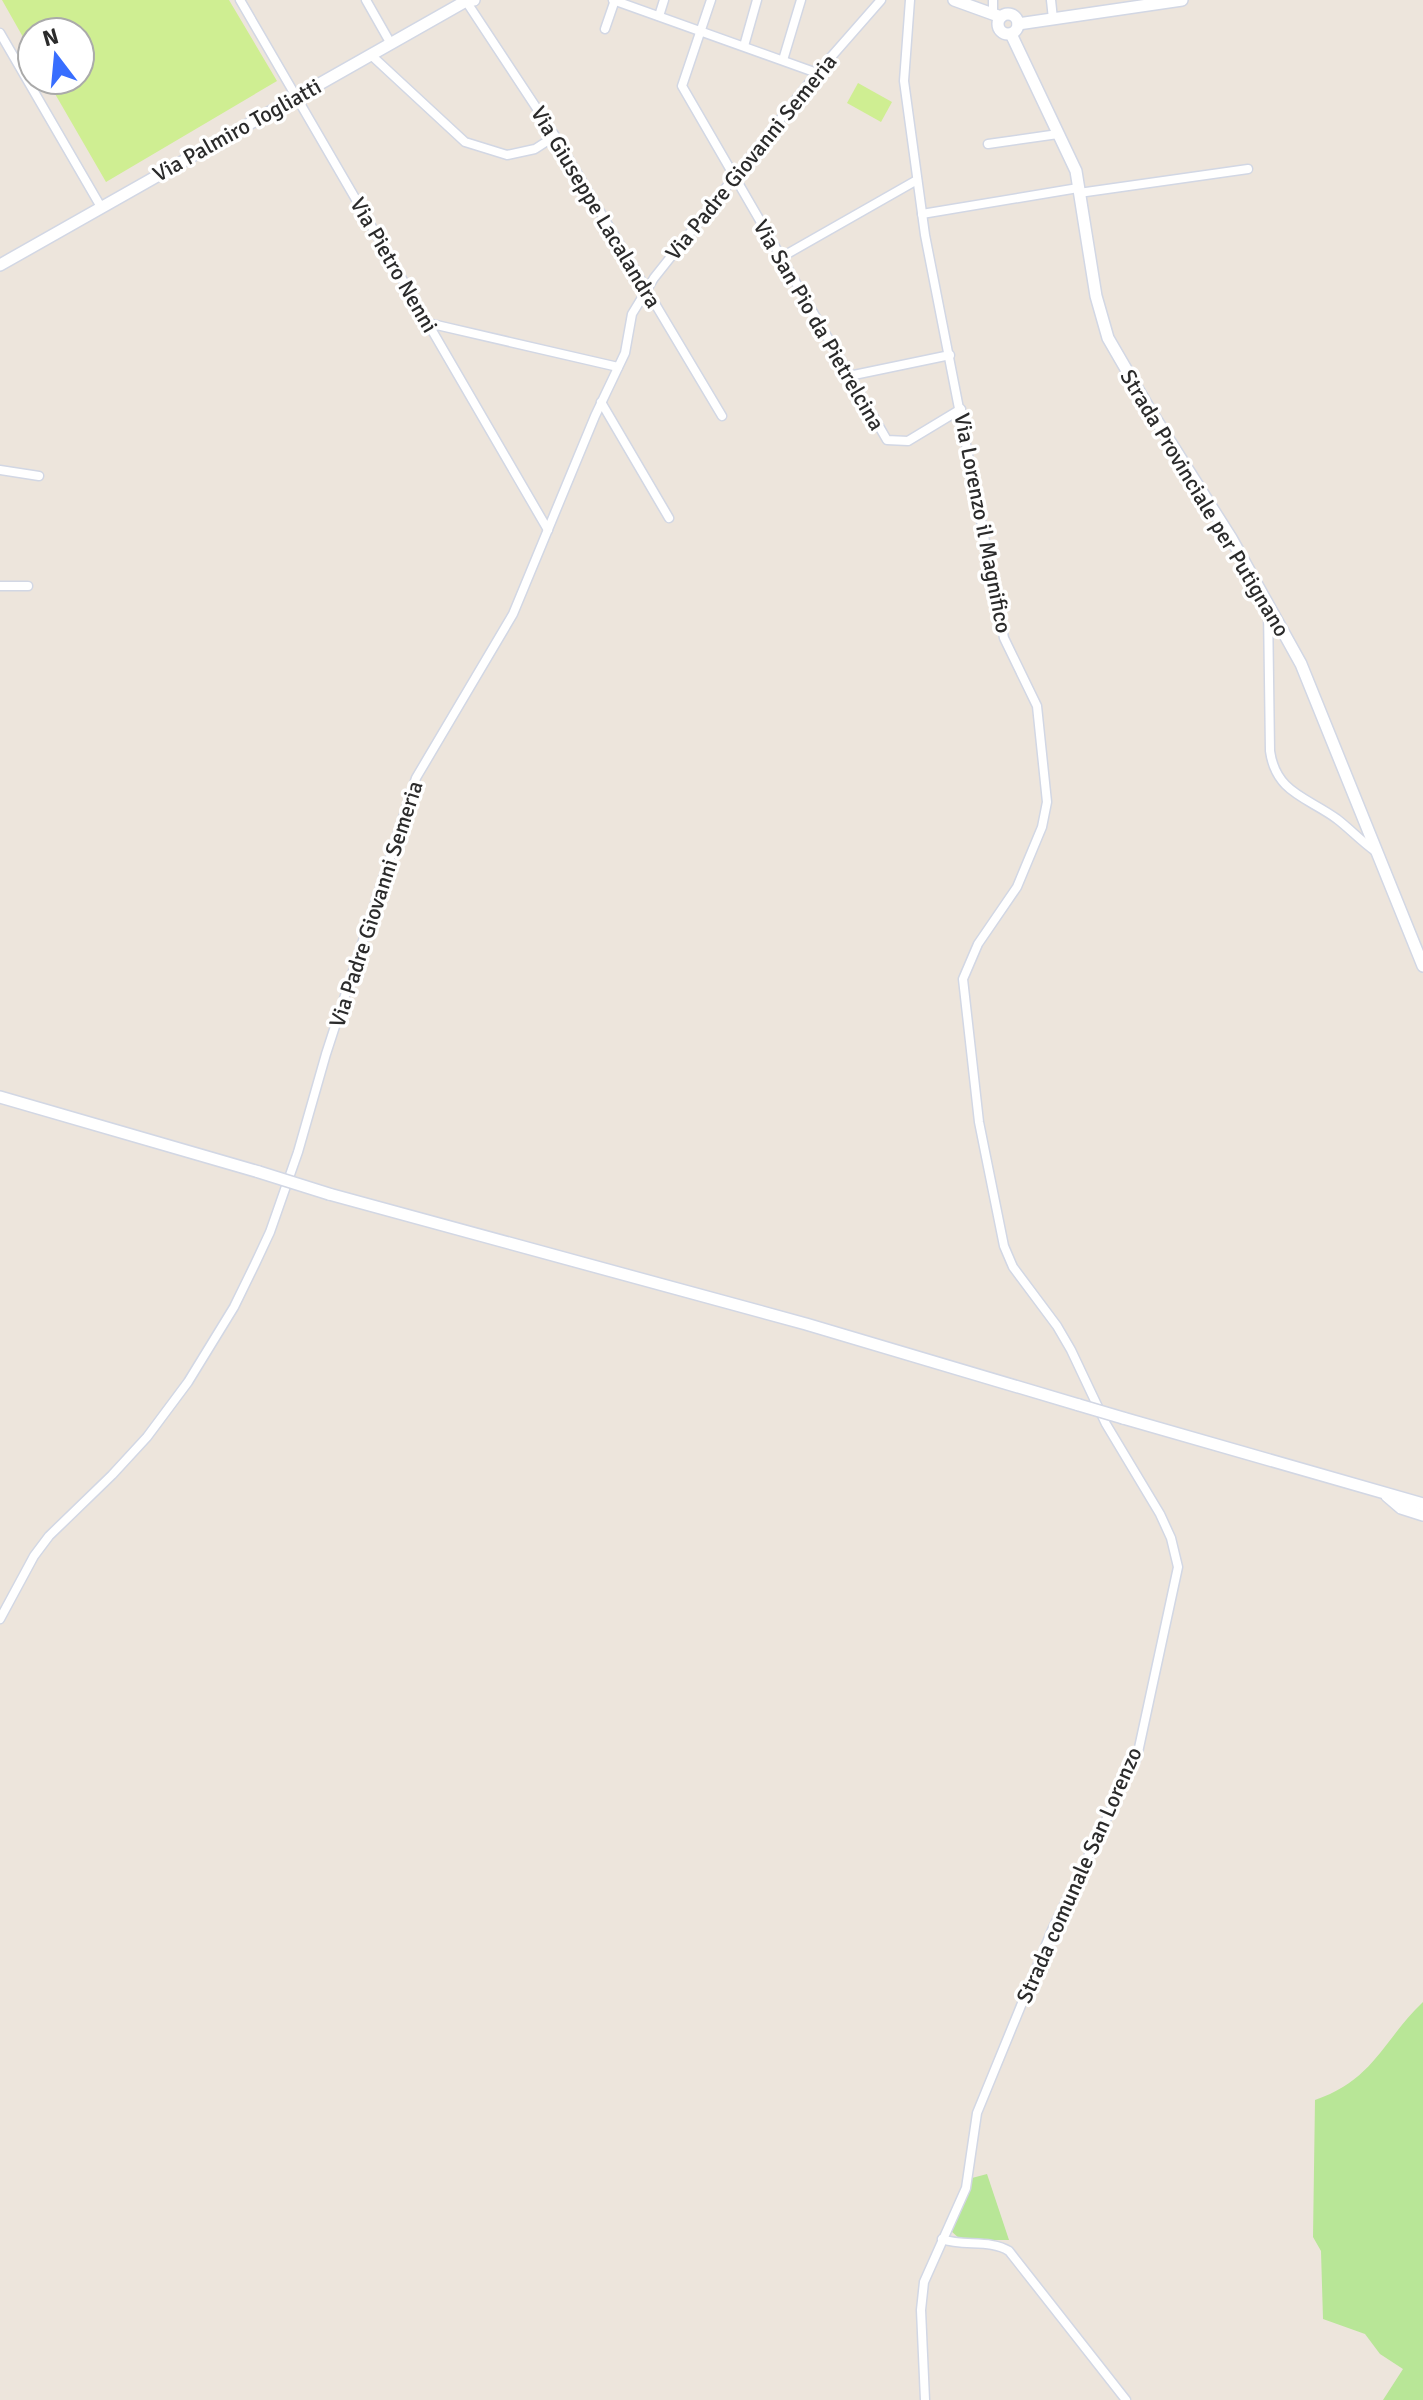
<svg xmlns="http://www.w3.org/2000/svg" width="1423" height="2400" font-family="Signika,sans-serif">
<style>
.green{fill:#b8e697}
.pitch{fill:#cfee92}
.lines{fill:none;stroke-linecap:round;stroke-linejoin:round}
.street-casing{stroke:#d2d7e4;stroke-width:11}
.secondary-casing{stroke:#d2d7e4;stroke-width:14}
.street{stroke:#fff;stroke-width:8}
.secondary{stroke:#fff;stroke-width:11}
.secondary-bridge-casing{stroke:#d2d7e4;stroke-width:14;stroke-linecap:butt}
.secondary-bridge{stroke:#fff;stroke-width:11}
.labels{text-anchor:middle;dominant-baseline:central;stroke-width:7;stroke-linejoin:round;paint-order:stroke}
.street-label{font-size:22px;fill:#2b2b2b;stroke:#fff}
</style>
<rect width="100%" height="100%" fill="#ede5dc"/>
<g class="green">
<path d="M1423,2002V2400H1383L1403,2369L1380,2354L1365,2334L1323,2319L1321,2251L1313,2237L1315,2100C1374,2080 1383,2040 1423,2002Z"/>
<polygon points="987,2174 1009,2240 961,2240 950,2230 972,2178"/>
</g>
<g class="pitch">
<polygon points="2,0 229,0 277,81 106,182 47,80 80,80 80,32 32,32 32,53"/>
<polygon points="858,83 892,102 881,122 847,103"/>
</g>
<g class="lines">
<defs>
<g id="street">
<polyline points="240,0 548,530"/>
<polyline points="366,0 391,44"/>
<polyline points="613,0 817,73"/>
<polyline points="711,0 682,86 887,440 908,441 961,409"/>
<polyline points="910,0 904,81 925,235 1004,638 1037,706 1047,802 1042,827 1017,887 978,944 963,979 979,1122 1004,1246 1013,1267 1057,1326 1071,1350 1106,1424 1160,1514 1171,1538 1178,1567 1137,1757 1052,1930 977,2113 966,2188 924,2282 921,2310 925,2400"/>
<polyline points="1051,0 1053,19"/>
<polyline points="466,1 555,136 722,416"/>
<polyline points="993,13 993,0"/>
<polyline points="659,16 664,0"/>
<polyline points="605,29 615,0"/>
<polyline points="0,33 101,207"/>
<polyline points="744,46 757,0"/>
<polyline points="371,55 465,142 507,155 535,149 555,136"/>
<polyline points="783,60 801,0"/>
<polyline points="988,144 1058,134"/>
<polyline points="1079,193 1248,169"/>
<polyline points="922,214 1078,188"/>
<polyline points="780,258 917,180"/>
<polyline points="428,323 618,367"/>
<polyline points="849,376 950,355"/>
<polyline points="601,402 669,518"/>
<polyline points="0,470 39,476"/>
<polyline points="0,586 28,586"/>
<path d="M1268,608L1270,751C1276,793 1307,797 1337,819C1350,829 1361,841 1375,851"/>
<polyline points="0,1619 34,1556 49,1536 112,1475 147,1437 188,1382 234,1307 255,1264 270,1232 298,1152 326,1054 416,778 513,614 595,416 625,353 632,314 654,278 817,73 881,0"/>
<path d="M942,2239C963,2247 990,2239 1009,2251L1126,2400"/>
</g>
<g id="secondary">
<polyline points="954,0 1001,17"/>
<circle cx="1008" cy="24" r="10"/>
<polyline points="1018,24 1182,0"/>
<polyline points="1011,34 1076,171 1096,296 1108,338 1148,407 1231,538 1301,664 1423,966"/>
<polyline points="0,265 466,1 474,0"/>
<polyline points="0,1097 259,1172"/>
<polyline points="329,1194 806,1324 1079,1405"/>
<polyline points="1123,1418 1423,1504"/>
<polyline points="1387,1496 1401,1508 1423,1515"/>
</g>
</defs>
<use href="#street" class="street-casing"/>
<use href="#secondary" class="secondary-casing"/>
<use href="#street" class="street"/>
<use href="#secondary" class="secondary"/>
<defs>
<g id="secondary-bridge">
<polyline points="259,1172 329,1194"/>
<polyline points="1079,1405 1123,1418"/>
</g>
</defs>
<use href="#secondary-bridge" class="secondary-bridge-casing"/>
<use href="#secondary-bridge" class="secondary-bridge"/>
</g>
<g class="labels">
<g class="street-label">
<text transform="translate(237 130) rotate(-29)">Via Palmiro Togliatti</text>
<text transform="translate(751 157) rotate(-51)">Via Padre Giovanni Semeria</text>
<text transform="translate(596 207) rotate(59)">Via Giuseppe Lacalandra</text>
<text transform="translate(394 265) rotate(60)">Via Pietro Nenni</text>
<text transform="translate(819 325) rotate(60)">Via San Pio da Pietrelcina</text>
<text transform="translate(1205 503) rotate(59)">Strada Provinciale per Putignano</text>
<text transform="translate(983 523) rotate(79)">Via Lorenzo il Magnifico</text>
<text transform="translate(376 904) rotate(-72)">Via Padre Giovanni Semeria</text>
<text transform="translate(1079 1875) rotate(-66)">Strada comunale San Lorenzo</text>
</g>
</g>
<g transform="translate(56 56) rotate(344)"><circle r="38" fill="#ffffff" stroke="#aaaaaa" stroke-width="2"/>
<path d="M0-6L14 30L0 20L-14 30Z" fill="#386eff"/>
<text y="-12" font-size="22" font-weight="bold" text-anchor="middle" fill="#2b2b2b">N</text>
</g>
</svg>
